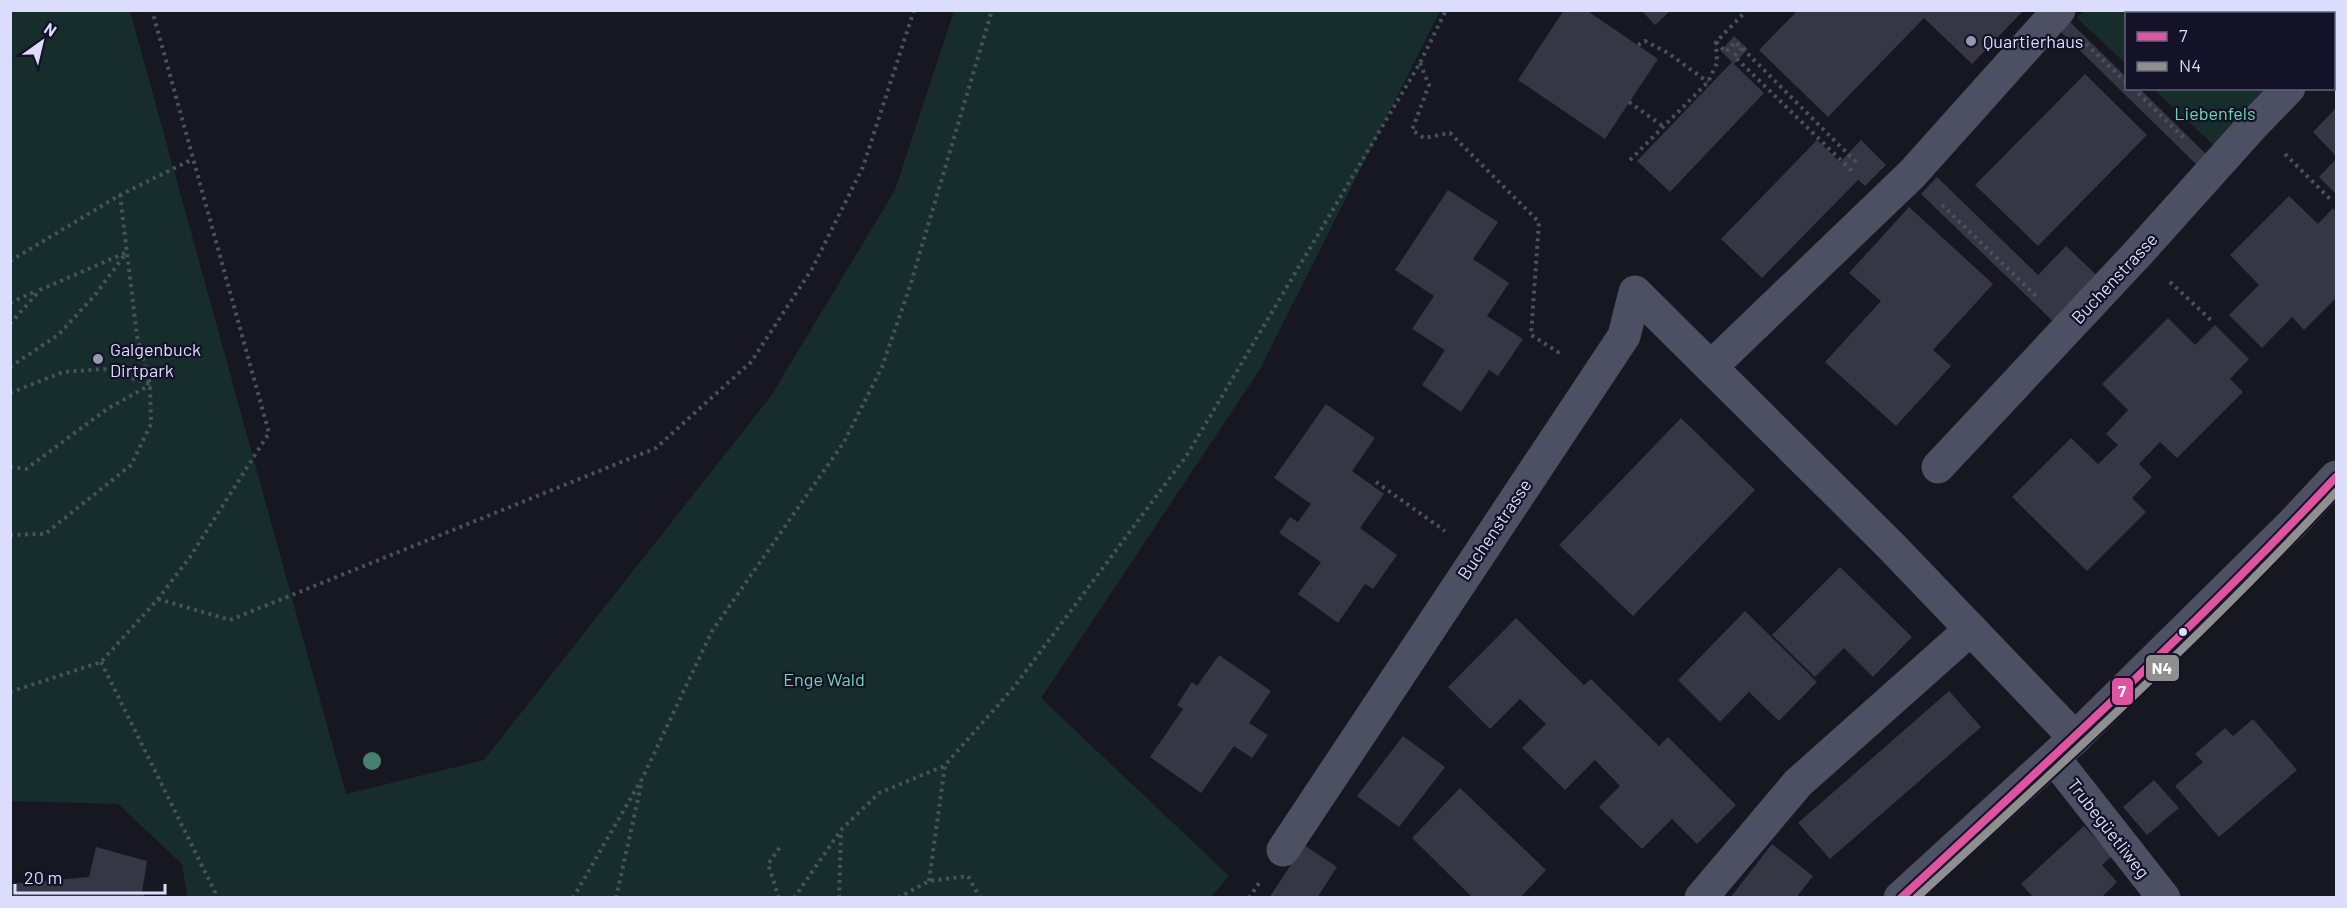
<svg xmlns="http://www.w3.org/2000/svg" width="2347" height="908" font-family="Barlow,sans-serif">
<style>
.green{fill:#162d2b}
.building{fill:#363644}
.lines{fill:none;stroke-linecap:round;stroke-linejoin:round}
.path{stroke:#46535d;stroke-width:4;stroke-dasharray:3 4.5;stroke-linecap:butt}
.minor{stroke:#4d4f62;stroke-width:33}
.bus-1-casing{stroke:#131227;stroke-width:12}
.bus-2-casing{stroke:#131227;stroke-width:12}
.bus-1{stroke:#e053a0;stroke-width:8}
.bus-2{stroke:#8f8f8f;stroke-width:8}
.tree{fill:#46806f}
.poi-dot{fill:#9797b0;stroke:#131227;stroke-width:2}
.bus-dot{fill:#dcdcfc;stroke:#131227;stroke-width:2}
.labels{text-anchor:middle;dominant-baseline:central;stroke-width:4.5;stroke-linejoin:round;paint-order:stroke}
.poi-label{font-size:18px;fill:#dcdcfc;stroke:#131227;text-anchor:start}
.park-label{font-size:18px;fill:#6dd6ae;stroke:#131227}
.street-label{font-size:18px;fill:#dcdcfc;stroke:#131227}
.line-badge{stroke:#131227;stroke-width:2}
.badge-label{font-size:16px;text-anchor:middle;font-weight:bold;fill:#fff}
</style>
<rect width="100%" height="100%" fill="#171722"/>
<g class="green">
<polygon points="11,10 130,11 346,794 484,760 771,396 895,190 954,11 1440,11 1260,369 1041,698 1229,876 1210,898 187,897 182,864 118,804 11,801"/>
<polygon points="2084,11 2314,10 2317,13 2126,14 2126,64 2077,18"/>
<polygon points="2153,89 2271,89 2216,147"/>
</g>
<g class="building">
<polygon points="1564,10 1586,10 1658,59 1605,139 1518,80"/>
<polygon points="1641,10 1671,10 1655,25"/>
<polygon points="1798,10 2024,10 1972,64 1924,18 1828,117 1759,50"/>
<polygon points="2070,22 2126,77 2126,88 2139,88 2209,157 2199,167 2060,31"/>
<polygon points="1734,36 1748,49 1734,64 1764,93 1670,192 1637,161 1732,62 1721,51"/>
<polygon points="2085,74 2147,135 2038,246 1975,185"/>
<polygon points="2336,108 2336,156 2313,132"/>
<polygon points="1817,140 1840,162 1861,140 1886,165 1865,186 1858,180 1762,278 1721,239"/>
<polygon points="2336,159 2336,194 2319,177"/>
<polygon points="1937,177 2038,275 2066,246 2106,284 2062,330 1921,194"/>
<polygon points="1448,190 1498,222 1473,259 1509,283 1487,316 1523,339 1498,376 1489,370 1461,412 1422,385 1445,350 1412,329 1434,296 1395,270"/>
<polygon points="2289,196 2318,224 2333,208 2336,212 2336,298 2304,330 2292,317 2262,348 2229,315 2259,285 2230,255"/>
<polygon points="1909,207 1993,284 1933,350 1951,366 1896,426 1825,362 1881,301 1849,273"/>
<polygon points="2168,318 2195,345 2215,325 2249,359 2230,379 2243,392 2177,458 2160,442 2139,464 2152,477 2132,498 2146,512 2087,571 2012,497 2071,438 2098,464 2118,445 2106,434 2128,410 2102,384"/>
<polygon points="1326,404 1375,438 1352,471 1384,494 1360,528 1397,555 1373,589 1365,584 1338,623 1298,594 1321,562 1279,533 1290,517 1298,522 1311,504 1274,478"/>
<polygon points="1681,418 1755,490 1633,616 1559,545"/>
<polygon points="1840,567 1912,637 1873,677 1844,648 1815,677 1772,635"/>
<polygon points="1745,611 1817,682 1779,721 1749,692 1720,722 1678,680"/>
<polygon points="1516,618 1584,685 1591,679 1659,746 1668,737 1736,805 1697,844 1672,819 1642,849 1599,807 1620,786 1595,760 1565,790 1522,748 1546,724 1520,699 1490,729 1448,687"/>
<polygon points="1219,655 1271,691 1249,723 1268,735 1252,758 1234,746 1201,793 1150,757 1183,709 1177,705 1192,682 1197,686"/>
<polygon points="1949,691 1981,727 1830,859 1798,823"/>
<polygon points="2253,719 2297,770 2219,837 2175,786 2203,762 2195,754 2225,728 2233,736"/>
<polygon points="1403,736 1445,767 1399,827 1357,796"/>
<polygon points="2154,780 2179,808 2147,835 2123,807"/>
<polygon points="1460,788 1546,870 1520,898 1473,898 1412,838"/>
<polygon points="2084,826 2112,856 2102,865 2117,882 2101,898 2034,898 2021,884"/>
<polygon points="1772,844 1813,876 1796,898 1730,898"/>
<polygon points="1304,845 1337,867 1317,898 1269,898"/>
<polygon points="96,847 147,861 142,893 146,898 10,898 10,884 89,877"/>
</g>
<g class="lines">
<g class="path">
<polyline points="1716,42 1726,52 1735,42 1742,48 1859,165"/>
<polyline points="2086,44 2126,82"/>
<polyline points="1638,45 1645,41 1668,53 1708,82"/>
<polyline points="1742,48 1734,56 1852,171"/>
<polyline points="1420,63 1429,85 1412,130 1424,138 1450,133 1539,222 1531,335 1558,352 1561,350"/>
<polyline points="2133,88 2184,138"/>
<polyline points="1629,102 1664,127"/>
<polyline points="2285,154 2332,201"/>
<polyline points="1630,160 1708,82 1717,63 1716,42 1747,10"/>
<polyline points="1942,205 2038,298"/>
<polyline points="10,261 120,195 193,159"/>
<polyline points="2170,282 2213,322"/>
<polyline points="10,303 36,291"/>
<polyline points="10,324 40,290 125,253"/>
<polyline points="10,367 58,335 95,295 126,253"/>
<polyline points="10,393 63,372 104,369 150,384"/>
<polyline points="10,467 26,469 107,409 150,385"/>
<polyline points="1376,482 1445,531"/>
<polyline points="10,535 45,534 131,465 151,424 150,385 137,336 120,195"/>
<polyline points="158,599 230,620 656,448 751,362 812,269 863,167 914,10"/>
<polyline points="101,662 218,898"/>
<polyline points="10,692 101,662 158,599 190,557 269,433 152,10"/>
<polyline points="929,881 945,765 1014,687 1187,455 1420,63 1446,10"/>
<polyline points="573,898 643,777 712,631 844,442 882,367 910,286 992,10"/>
<polyline points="616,898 642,781"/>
<polyline points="779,898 768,864 780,847"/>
<polyline points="794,898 841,830 879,793 944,766"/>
<polyline points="839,898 841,832"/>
<polyline points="898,898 929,881 968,876 980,898"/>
<polyline points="1249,898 1259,883"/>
</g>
<g class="minor">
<polyline points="2334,44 2336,41"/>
<polyline points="1711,367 1912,174 2059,10"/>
<polyline points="1938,467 2139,252 2254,124 2289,88"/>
<polyline points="2054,758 2164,898"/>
<polyline points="1283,850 1624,336 1635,292 1891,546 2075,738"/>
<polyline points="1701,898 1798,783 1971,629"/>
<polyline points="1900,898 2075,738 2293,523 2336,477"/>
</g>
<defs>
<path id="bus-1" d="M1901,898C2049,761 2198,624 2336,477"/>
<path id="bus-2" d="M1916,898C2060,766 2204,634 2336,492"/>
</defs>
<use href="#bus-1" class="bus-1-casing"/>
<use href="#bus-2" class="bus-2-casing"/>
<use href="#bus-1" class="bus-1"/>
<use href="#bus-2" class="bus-2"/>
</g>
<circle class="tree" cx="372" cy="761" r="9"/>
<g class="poi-dot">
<circle cx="1971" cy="41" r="6"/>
<circle cx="98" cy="359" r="6"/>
</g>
<circle class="bus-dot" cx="2183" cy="632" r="5"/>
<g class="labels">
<g class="poi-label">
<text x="1983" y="41">Quartierhaus</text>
<text x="110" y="349">Galgenbuck<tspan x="110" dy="21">Dirtpark</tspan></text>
</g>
<g class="park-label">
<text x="2215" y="113">Liebenfels</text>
<text x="824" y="679">Enge Wald</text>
</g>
<g class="street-label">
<text transform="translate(2114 278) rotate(-47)">Buchenstrasse</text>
<text transform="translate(1494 529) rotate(-56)">Buchenstrasse</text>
<text transform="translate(2109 828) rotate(52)">Trubegüetliweg</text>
</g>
</g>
<g class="line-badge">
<rect x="2145" y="654" width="35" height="28" rx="6" fill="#8f8f8f"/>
<rect x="2111" y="677" width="23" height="29" rx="6" fill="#e053a0"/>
</g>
<g class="badge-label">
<text x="2162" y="674">N4</text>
<text x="2122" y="697">7</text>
</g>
<rect width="2347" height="908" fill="none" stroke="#dcdcfc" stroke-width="24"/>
<rect x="2125" y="12" width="210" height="78" fill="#131227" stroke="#63637c" stroke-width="1.5"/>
<rect x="2137" y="32" width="30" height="9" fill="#e053a0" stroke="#63637c" stroke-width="1.5"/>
<text x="2179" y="42" font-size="18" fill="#dcdcfc">7</text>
<rect x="2137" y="62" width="30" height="9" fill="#8f8f8f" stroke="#63637c" stroke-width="1.5"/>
<text x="2179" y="72" font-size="18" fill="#dcdcfc">N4</text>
<g transform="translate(42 42) rotate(34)" stroke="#131227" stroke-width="4.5" paint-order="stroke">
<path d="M0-4.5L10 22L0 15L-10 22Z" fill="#dcdcfc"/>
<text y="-9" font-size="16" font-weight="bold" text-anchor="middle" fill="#dcdcfc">N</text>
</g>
<path d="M15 884v9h150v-9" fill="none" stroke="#dcdcfc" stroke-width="3"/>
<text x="24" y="884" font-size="18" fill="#dcdcfc" stroke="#131227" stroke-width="4.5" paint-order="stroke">20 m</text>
</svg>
